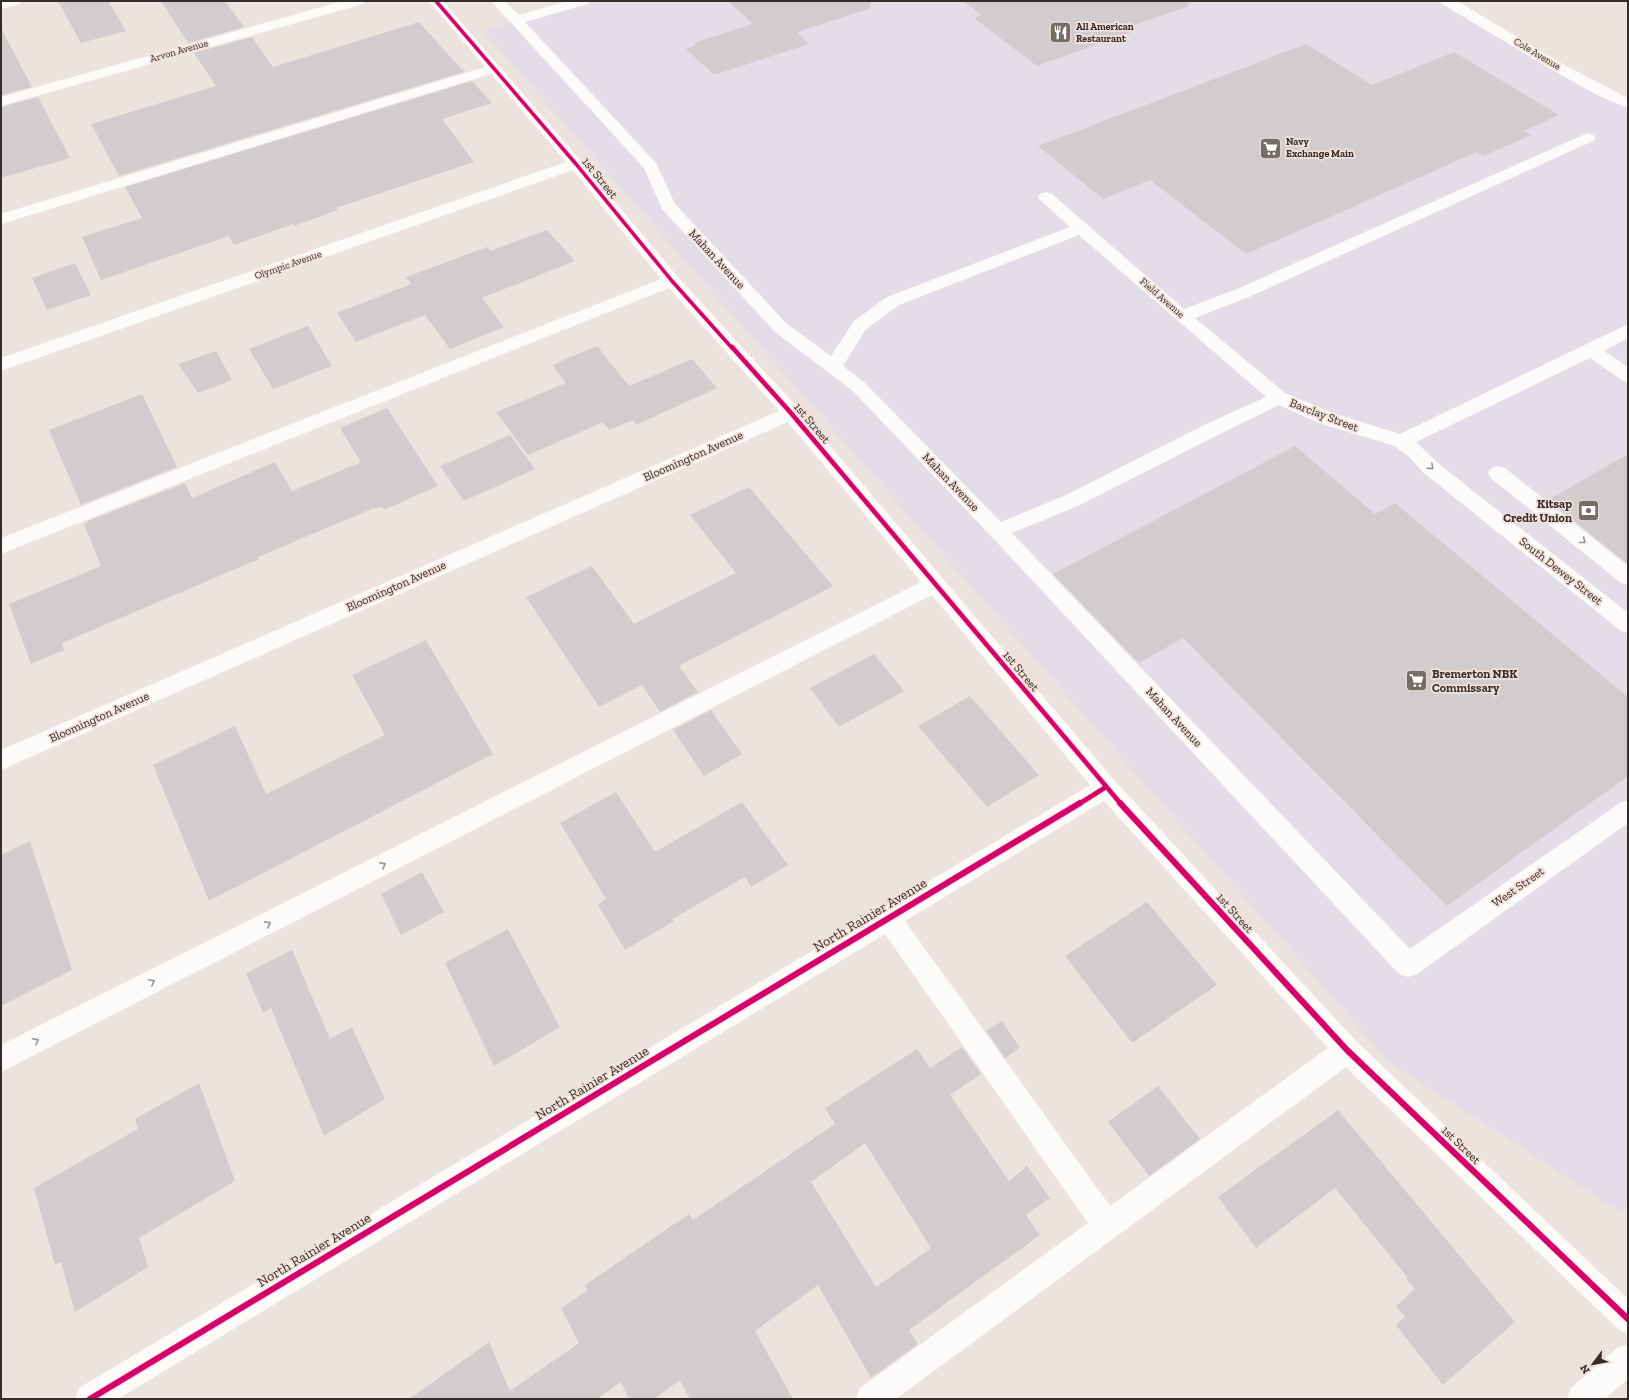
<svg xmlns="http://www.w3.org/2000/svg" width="1629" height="1400" font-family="'Zilla Slab',serif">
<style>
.commercial{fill:#e3dde7}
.building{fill:#d1cdce;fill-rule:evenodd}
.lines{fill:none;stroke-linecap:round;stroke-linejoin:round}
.minor{fill:#fcfbfa;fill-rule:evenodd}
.cycleway-far2-casing{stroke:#f2e0d9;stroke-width:5.5}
.cycleway-far1-casing{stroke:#f2e0d9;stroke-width:7}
.cycleway-casing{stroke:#f2e0d9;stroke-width:8}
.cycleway-far2{stroke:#d6006c;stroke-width:3.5}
.cycleway-far1{stroke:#d6006c;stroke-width:4.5}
.cycleway{stroke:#d6006c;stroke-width:6}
.oneway{stroke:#989492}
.labels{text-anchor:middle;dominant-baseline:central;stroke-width:3.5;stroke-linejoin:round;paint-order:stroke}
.far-poi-label{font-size:10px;font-weight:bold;fill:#342d2b;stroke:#f2e0d9;text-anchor:start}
.far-street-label{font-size:10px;fill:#342d2b;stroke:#f2e0d9}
.street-label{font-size:12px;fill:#342d2b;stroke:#f2e0d9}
.poi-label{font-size:12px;font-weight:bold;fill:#342d2b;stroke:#f2e0d9;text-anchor:end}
.near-street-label{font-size:14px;fill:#342d2b;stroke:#f2e0d9}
</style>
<rect width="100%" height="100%" fill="#ece3df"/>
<polygon class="commercial" points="583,1 1447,1 1628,104 1628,1204 1619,1211 1389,1062 483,31 516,20"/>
<g class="building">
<polygon points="58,1 108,1 126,31 81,43"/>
<polygon points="161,1 225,1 244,27 188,43"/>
<polygon points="728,1 870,1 871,8 797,32 809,44 714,75 686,49 696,45 693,43 753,24"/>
<polygon points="963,1 1188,1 1189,6 1132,26 1137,30 1037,66 974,18 982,15"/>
<polygon points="419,22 464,72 119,176 91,124 216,86 194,53 252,37 273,67"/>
<polygon points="1,28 32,87 1,95"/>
<polygon points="1306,44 1372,85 1454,52 1559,115 1524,131 1531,135 1483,156 1477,152 1246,254 1150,180 1103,199 1038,146"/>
<polygon points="472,81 492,103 442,119 474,162 336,208 338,210 294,226 293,224 234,245 229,236 101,280 82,237 142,218 125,187"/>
<polygon points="38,97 70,158 1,178 1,107"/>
<polygon points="547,230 575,261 482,298 504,327 450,349 425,315 356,342 337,313 411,284 406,277 487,247 490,251"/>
<polygon points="75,263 91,295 47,310 32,278"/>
<polygon points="308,326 332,366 273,389 249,349"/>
<polygon points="597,346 629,386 692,359 717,388 636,425 633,420 609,430 603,422 528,455 496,412 566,383 552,365"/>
<polygon points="216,351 232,380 198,393 178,364"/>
<polygon points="142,394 177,467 81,505 49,430"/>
<polygon points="387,408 438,486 384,510 382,506 375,509 374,508 258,557 259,559 62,643 64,650 31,664 9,604 101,566 84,524 88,522 88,521 185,483 192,498 275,462 292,491 361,462 340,428"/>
<polygon points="510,435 535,469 464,501 440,466"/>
<polygon points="1295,446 1375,514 1395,503 1628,697 1628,776 1447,906 1183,638 1139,663 1053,574"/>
<polygon points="1628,454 1628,564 1548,500"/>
<polygon points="749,487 833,586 679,666 698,692 660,712 642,685 599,707 526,597 592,566 634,624 736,573 690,515"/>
<polygon points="426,640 493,754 209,901 153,765 235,726 266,794 385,735 352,675"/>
<polygon points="874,654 904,691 839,727 810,688"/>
<polygon points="970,696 1039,775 987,807 918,726"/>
<polygon points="711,710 742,754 704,776 673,730"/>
<polygon points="616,792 655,852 742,802 788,865 751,887 745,877 672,919 674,921 625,950 598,905 606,899 560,823"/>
<polygon points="30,841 72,970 1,1006 1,855"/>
<polygon points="422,872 444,912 401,935 381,894"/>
<polygon points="1147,902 1217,985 1132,1043 1065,956"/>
<polygon points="508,929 560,1027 494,1066 445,963"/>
<polygon points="292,950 330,1039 352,1027 385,1099 324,1136 271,1008 263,1013 246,973"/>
<polygon points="1002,1021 1020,1048 1005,1058 986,1031"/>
<path d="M962,1047L981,1074L950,1095L1009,1181L1027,1166L1050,1198L1026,1215L1040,1235L909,1330L918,1344L871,1378L818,1285L755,1331L793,1399H690L680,1380L654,1399H629L621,1382L597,1399H409L489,1342L510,1391L579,1343L561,1308L588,1290L585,1285L689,1214L693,1220L835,1124L825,1108L917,1049L930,1068ZM865,1143L931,1248L876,1287L811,1182Z"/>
<polygon points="199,1083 235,1181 139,1238 148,1267 75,1312 61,1262 55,1265 34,1188 138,1129 135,1119"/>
<polygon points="1158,1086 1200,1139 1149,1176 1108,1122"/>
<polygon points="1338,1110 1515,1322 1443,1385 1396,1325 1405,1317 1396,1306 1415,1289 1406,1279 1408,1278 1335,1188 1256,1248 1218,1197"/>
</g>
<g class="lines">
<g class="minor">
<polygon points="1,1 22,1 20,4 1,9"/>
<polygon points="343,1 365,1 363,4 1,106 1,97"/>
<path d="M429,1H443L581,161L678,277L798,408L1114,780L1356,1041L1628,1299V1334L1618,1329L1346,1067L896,1399H856L860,1388L1088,1223L885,934L118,1399H75L79,1388L1090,785L932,595L1,1072V1045L921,582L788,422L1,770V750L779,411L669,288L1,554V538L661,279L573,170L1,371V358L566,162L491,74L1,224V214L485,67ZM1104,801L1328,1048L1110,1206L905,921Z"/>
<path d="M491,1H505L519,15L568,1H590L588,4L525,22L656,163L675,204L787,324L831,356L854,321L887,297L1070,227L1040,200L1038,197L1040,194L1046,192L1052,194L1184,309L1237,289L1583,135L1588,133L1593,135L1596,138L1593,141L1249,297L1195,318L1285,393L1333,413L1400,434L1628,324V338L1604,351L1628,367V382L1622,380L1590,358L1416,442L1439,464L1628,613V633L1621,631L1425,474L1409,457L1395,446L1319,423L1279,405L1218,435L1078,506L1012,533L1410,949L1620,803L1628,800V823L1417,974L1408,977L1399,974L991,536L853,391L775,332L662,209L644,168ZM1079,235L1266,397L1204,425L1064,496L1001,522L865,383L843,366L866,329L899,305Z"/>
<polygon points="1440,1 1457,1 1564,65 1628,98 1628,108 1599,96 1554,71 1442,4"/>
<polygon points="1498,466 1505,468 1628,566 1628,585 1621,583 1491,478 1488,473 1491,468"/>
<polygon points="1628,1344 1628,1379 1605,1399 1567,1399 1571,1388 1617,1348"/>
</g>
<defs>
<polyline id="cycleway-far2" points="436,1 576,164 672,281 732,348"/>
<g id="cycleway-far1">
<polyline points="732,347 791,413 1121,804"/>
<polyline points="1079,804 1106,787"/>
</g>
<g id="cycleway">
<polyline points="1120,803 1347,1050 1628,1319"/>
<polyline points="90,1399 1080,803"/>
</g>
</defs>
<use href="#cycleway-far2" class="cycleway-far2-casing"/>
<use href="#cycleway-far1" class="cycleway-far1-casing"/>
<use href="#cycleway" class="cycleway-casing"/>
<use href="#cycleway-far2" class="cycleway-far2"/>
<use href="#cycleway-far1" class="cycleway-far1"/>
<use href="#cycleway" class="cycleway"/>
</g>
<defs><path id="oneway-chevron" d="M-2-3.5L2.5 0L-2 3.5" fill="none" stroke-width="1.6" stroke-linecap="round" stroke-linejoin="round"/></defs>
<g class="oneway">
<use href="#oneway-chevron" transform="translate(1431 467) rotate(42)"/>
<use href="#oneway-chevron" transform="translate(1583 541) rotate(39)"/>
<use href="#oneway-chevron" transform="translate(383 865) rotate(-27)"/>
<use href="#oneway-chevron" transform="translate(268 924) rotate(-27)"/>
<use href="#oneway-chevron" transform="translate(152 982) rotate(-27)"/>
<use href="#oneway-chevron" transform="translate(36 1041) rotate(-27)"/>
</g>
<defs>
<symbol id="restaurant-square" viewBox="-11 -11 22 22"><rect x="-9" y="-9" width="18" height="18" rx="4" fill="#746d6a" stroke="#f2e0d9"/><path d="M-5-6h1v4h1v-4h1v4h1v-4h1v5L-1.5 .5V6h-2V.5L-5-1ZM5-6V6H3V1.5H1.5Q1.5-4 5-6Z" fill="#fff"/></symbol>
<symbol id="supermarket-square" viewBox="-11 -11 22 22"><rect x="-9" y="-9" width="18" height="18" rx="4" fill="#746d6a" stroke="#f2e0d9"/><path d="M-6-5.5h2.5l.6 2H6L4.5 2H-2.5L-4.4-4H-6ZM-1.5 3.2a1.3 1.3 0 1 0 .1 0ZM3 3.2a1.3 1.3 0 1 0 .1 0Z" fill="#fff"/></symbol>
<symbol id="bank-square" viewBox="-11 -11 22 22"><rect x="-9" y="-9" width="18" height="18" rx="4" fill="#746d6a" stroke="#f2e0d9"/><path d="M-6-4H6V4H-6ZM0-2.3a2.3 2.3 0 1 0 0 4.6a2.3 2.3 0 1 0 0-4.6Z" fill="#fff"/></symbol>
</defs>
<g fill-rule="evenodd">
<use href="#restaurant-square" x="1048" y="20" width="25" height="25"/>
<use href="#supermarket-square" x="1258" y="136" width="25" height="25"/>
<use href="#bank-square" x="1576" y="498" width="25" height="25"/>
<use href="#supermarket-square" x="1404" y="668" width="25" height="25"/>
</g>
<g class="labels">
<g class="far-poi-label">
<text x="1076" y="27">All American<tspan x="1076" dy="12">Restaurant</tspan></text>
<text x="1286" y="142">Navy<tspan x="1286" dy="12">Exchange Main</tspan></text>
</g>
<g class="far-street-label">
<text transform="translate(179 51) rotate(-16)">Arvon Avenue</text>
<text transform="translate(1537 54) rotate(31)">Cole Avenue</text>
<text transform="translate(288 265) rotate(-19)">Olympic Avenue</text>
<text transform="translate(1162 298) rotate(41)">Field Avenue</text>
</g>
<g class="street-label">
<text transform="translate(600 178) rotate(51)">1st Street</text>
<text transform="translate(717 259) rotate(47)">Mahan Avenue</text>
<text transform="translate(1324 415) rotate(21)">Barclay Street</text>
<text transform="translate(812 423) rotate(50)">1st Street</text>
<text transform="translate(693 456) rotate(-24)">Bloomington Avenue</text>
<text transform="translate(951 482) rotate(46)">Mahan Avenue</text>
<text transform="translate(1561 571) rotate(38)">South Dewey Street</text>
<text transform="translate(396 586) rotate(-24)">Bloomington Avenue</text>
<text transform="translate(1021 671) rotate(50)">1st Street</text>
<text transform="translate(99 717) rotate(-24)">Bloomington Avenue</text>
<text transform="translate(1174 717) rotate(47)">Mahan Avenue</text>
<text transform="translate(1518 887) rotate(-35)">West Street</text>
<text transform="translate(1235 913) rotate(48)">1st Street</text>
<text transform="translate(1461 1145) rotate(44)">1st Street</text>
</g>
<g class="poi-label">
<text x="1572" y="504">Kitsap<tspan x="1572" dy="14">Credit Union</tspan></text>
<text x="1432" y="674" text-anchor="start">Bremerton NBK<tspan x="1432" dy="14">Commissary</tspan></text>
</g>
<g class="near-street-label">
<text transform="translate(870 915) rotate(-31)">North Rainier Avenue</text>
<text transform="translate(592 1083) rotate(-31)">North Rainier Avenue</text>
<text transform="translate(314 1250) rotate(-31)">North Rainier Avenue</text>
</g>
</g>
<rect width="1629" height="1400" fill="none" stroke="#342d2b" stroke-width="4"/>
<g transform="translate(1593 1364) rotate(238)" stroke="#f2e0d9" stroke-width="3" paint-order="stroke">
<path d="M0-3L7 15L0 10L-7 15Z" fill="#342d2b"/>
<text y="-6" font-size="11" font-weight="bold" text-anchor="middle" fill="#342d2b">N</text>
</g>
</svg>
